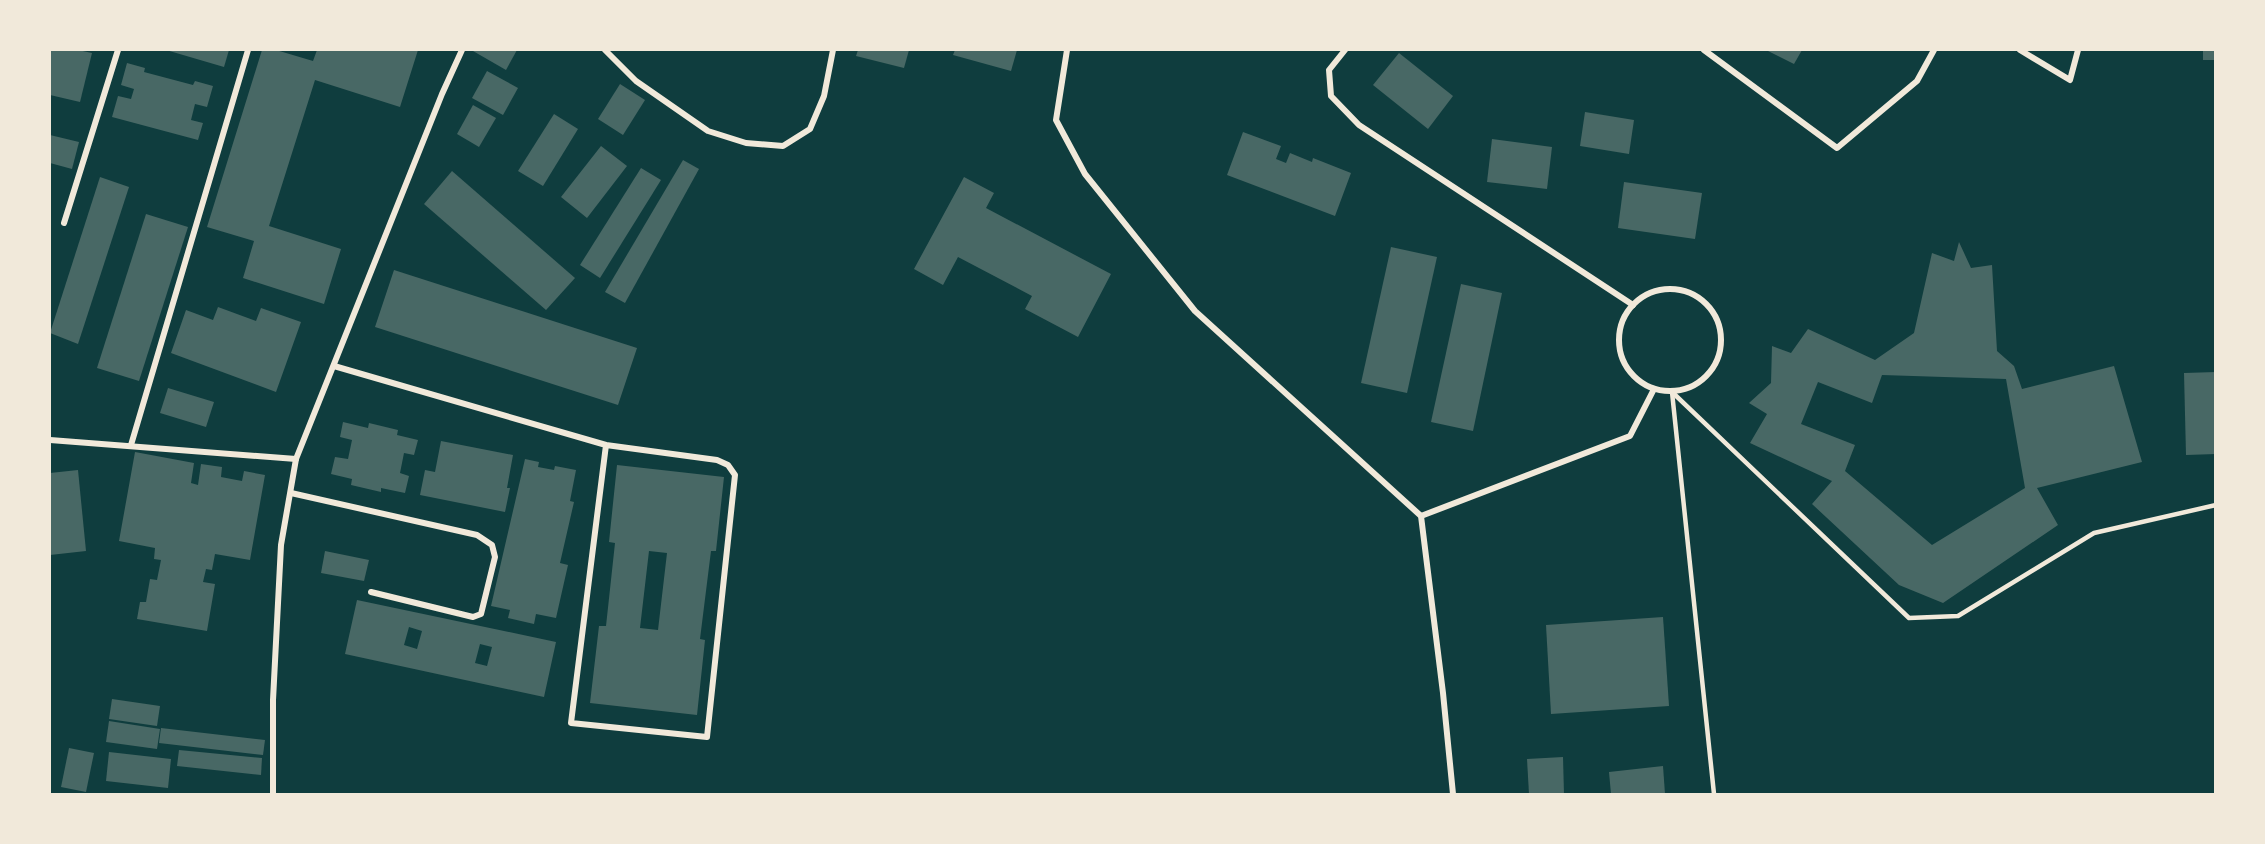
<svg xmlns="http://www.w3.org/2000/svg" width="2265" height="844" font-family="'PT Sans Narrow',sans-serif">
<style>
.building{fill:#486865;fill-rule:evenodd}
.lines{fill:none;stroke-linecap:round;stroke-linejoin:round}
.service{stroke:#f1e9da;stroke-width:4.5}
.minor{stroke:#f1e9da;stroke-width:6}
</style>
<rect width="100%" height="100%" fill="#0f3d3e"/>
<g class="building">
<polygon points="50,50 78,50 92,53 80,102 50,95"/>
<polygon points="166,50 229,50 224,67"/>
<polygon points="262,50 276,50 313,61 317,50 418,50 400,107 315,80 269,226 341,249 324,304 243,278 254,241 207,227"/>
<polygon points="474,50 517,50 506,70 473,51"/>
<polygon points="858,50 909,50 904,68 856,56"/>
<polygon points="955,50 1017,50 1011,71 953,55"/>
<polygon points="1766,50 1802,50 1794,64"/>
<rect x="2203" y="50" width="13" height="10"/>
<polygon points="1399,53 1453,96 1428,129 1373,85"/>
<polygon points="127,63 145,68 144,72 193,85 195,81 213,86 207,107 195,104 191,120 203,123 198,140 112,117 118,96 131,99 134,89 121,85"/>
<polygon points="487,71 518,88 503,115 472,98"/>
<polygon points="620,84 645,100 623,135 598,119"/>
<polygon points="473,105 496,118 479,147 457,134"/>
<polygon points="1585,112 1634,120 1629,154 1580,146"/>
<polygon points="554,114 578,129 543,186 518,171"/>
<polygon points="1243,132 1281,146 1276,159 1286,163 1290,153 1312,162 1313,158 1351,173 1335,216 1227,175"/>
<polygon points="50,135 79,142 72,169 50,163"/>
<polygon points="1492,139 1552,147 1547,189 1487,182"/>
<polygon points="601,146 627,166 587,218 561,197"/>
<polygon points="683,160 699,169 625,303 605,292"/>
<polygon points="641,168 661,180 600,278 580,265"/>
<polygon points="452,171 575,278 546,310 424,204"/>
<polygon points="100,177 129,187 78,344 50,333"/>
<polygon points="964,177 994,193 986,208 1111,274 1078,337 1025,309 1032,296 958,257 943,285 914,269"/>
<polygon points="1624,182 1702,193 1695,239 1618,228"/>
<polygon points="146,214 188,227 139,381 97,368"/>
<path d="M1959,242L1971,268L1992,265L1997,351L2014,366L2022,389L2114,366L2142,462L2037,488L2058,525L1943,603L1899,585L1812,504L1832,481L1750,443L1767,414L1749,403L1771,383L1772,346L1791,353L1808,329L1875,360L1914,333L1932,253L1954,261ZM1882,375L2006,379L2025,488L1932,545L1845,471L1855,445L1801,424L1818,382L1872,403Z"/>
<polygon points="1391,247 1437,257 1407,393 1361,383"/>
<polygon points="394,270 637,348 618,405 375,327"/>
<polygon points="1461,284 1502,293 1473,431 1431,422"/>
<polygon points="218,307 256,321 261,308 301,322 276,392 171,353 186,310 213,320"/>
<polygon points="2216,372 2216,454 2186,455 2184,373"/>
<polygon points="168,388 214,402 206,427 160,413"/>
<polygon points="343,422 368,428 369,423 398,430 397,435 418,440 414,455 404,453 400,473 409,476 405,493 381,488 381,492 351,485 352,479 331,474 335,457 348,459 352,440 340,437"/>
<polygon points="441,441 513,455 507,488 510,488 505,512 420,495 425,470 435,472"/>
<polygon points="135,452 194,463 191,483 198,485 201,464 222,467 221,477 242,481 244,471 265,475 250,560 215,554 212,570 206,569 203,582 215,584 207,631 137,619 140,602 146,602 150,579 157,580 161,560 154,559 155,548 119,541"/>
<polygon points="525,459 539,462 538,467 554,470 555,466 576,470 570,501 574,502 560,563 568,565 556,618 536,614 534,624 508,618 510,610 491,606"/>
<path d="M617,465L724,477L716,551H711L700,639L705,640L697,715L590,703L599,626H606L615,543L609,542ZM649,551L667,553L658,630L640,628Z"/>
<polygon points="78,470 86,551 50,555 50,473"/>
<polygon points="325,551 369,560 364,581 321,573"/>
<path d="M357,600L556,642L544,697L345,654ZM409,627L422,631L417,649L404,645ZM480,644L492,647L487,666L475,663Z"/>
<polygon points="1663,617 1669,706 1551,714 1546,625"/>
<polygon points="112,699 160,706 157,726 109,719"/>
<polygon points="109,721 160,729 157,749 106,742"/>
<polygon points="161,728 265,740 263,755 159,743"/>
<polygon points="69,748 94,753 86,792 61,787"/>
<polygon points="179,750 262,758 261,775 177,766"/>
<polygon points="109,752 171,759 168,788 106,781"/>
<polygon points="1563,757 1564,794 1529,794 1527,759"/>
<polygon points="1663,766 1665,794 1611,794 1609,772"/>
</g>
<g class="lines">
<g class="service">
<polyline points="1672,392 1909,618 1958,616 2094,533 2216,505"/>
<polyline points="1672,392 1714,794"/>
</g>
<g class="minor">
<polyline points="605,50 636,81 708,131 746,143 783,146 810,129 824,96 833,50"/>
<polyline points="1067,50 1056,120 1085,174 1195,311 1421,516 1443,693 1453,794"/>
<polyline points="1345,50 1329,70 1331,96 1359,125 1633,305"/>
<polyline points="1704,50 1837,148 1917,81 1934,50"/>
<polyline points="2020,50 2070,80 2078,50"/>
<polyline points="64,223 118,50"/>
<circle cx="1670" cy="340" r="51"/>
<polyline points="334,366 606,445 571,723 707,737 735,475 728,465 717,460 606,445"/>
<polyline points="50,440 296,459"/>
<polyline points="131,445 248,50"/>
<polyline points="291,493 477,535 492,545 495,557 481,614 473,617 371,592"/>
<polyline points="1421,516 1630,436 1654,389"/>
<polyline points="273,794 273,700 281,545 296,459 442,94 462,50"/>
</g>
</g>
<rect width="2265" height="844" fill="none" stroke="#f1e9da" stroke-width="102"/>
</svg>
